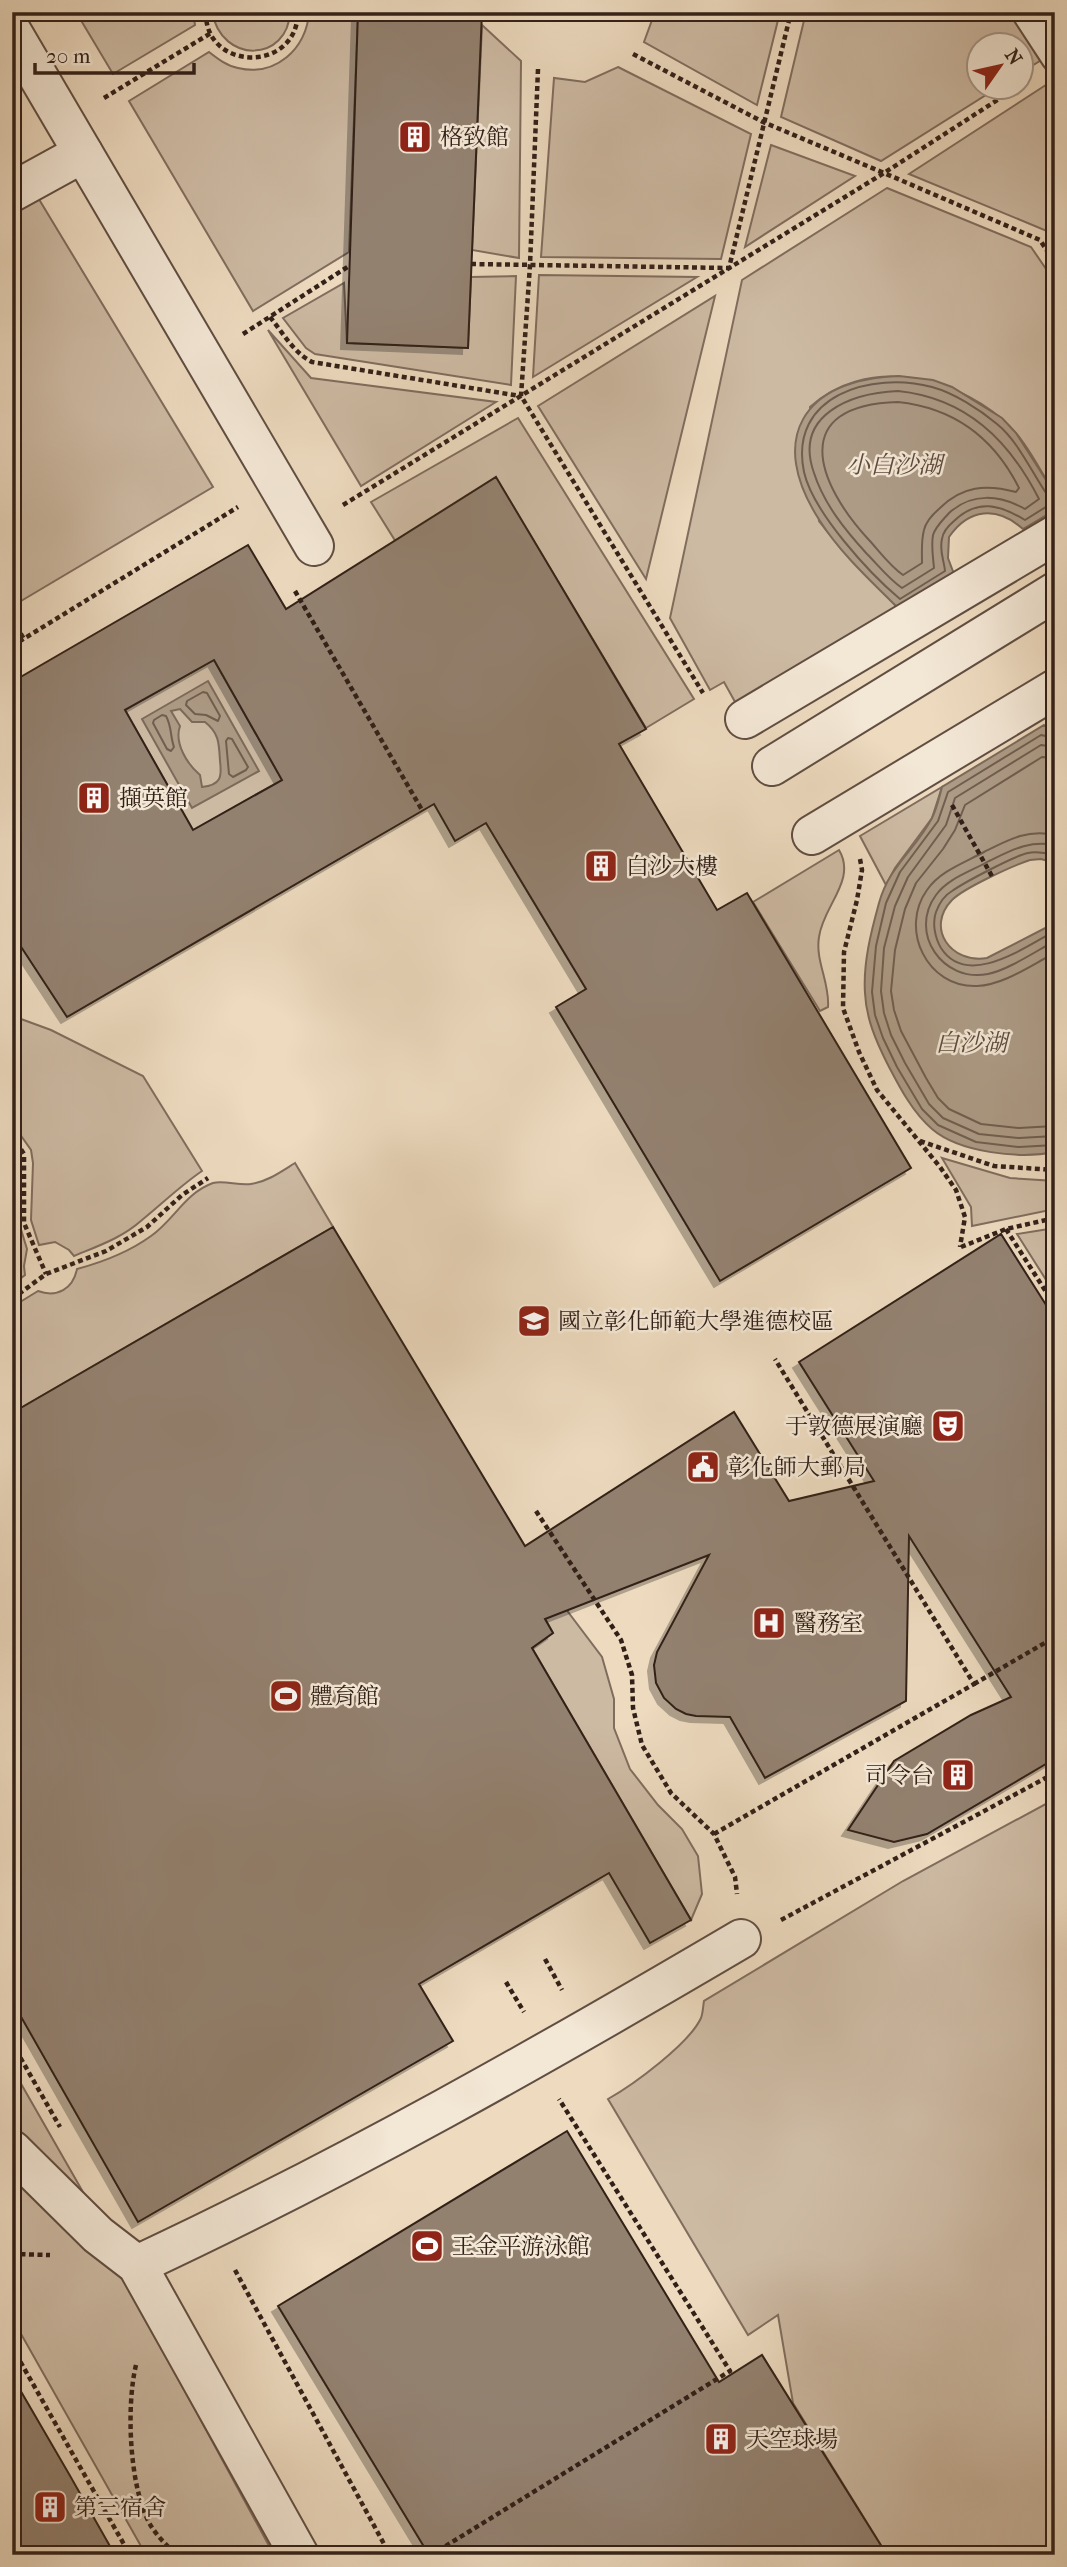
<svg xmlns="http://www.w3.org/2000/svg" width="1067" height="2567" font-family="'IM FELL French Canon','Noto Serif TC',serif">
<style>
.green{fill:#cdbaa3;stroke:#806d5e;stroke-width:2}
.water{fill:#ad9b86;stroke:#7c6a5a;stroke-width:2;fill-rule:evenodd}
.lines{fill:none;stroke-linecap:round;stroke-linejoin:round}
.shore{stroke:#705e4f;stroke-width:2}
.building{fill:#93816f;stroke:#322018;stroke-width:2;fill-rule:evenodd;filter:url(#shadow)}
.service-casing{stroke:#614e42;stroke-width:30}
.pedestrian-casing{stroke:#614e42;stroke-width:42}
.path{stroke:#322018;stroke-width:4.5;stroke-dasharray:5 3.5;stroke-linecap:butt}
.service{stroke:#f3e7d5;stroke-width:26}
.pedestrian{stroke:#f3e7d5;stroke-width:38}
.labels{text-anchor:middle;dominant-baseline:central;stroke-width:5;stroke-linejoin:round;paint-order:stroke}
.poi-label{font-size:23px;fill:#322018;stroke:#f3e7d5;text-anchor:start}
.water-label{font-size:24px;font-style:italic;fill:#5d4b3e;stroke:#f3e7d5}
</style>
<defs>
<filter id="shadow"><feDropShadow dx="-6" dy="6" stdDeviation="0" flood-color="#0004"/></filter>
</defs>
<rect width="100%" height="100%" fill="#eddabf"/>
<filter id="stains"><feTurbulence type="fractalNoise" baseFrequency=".00286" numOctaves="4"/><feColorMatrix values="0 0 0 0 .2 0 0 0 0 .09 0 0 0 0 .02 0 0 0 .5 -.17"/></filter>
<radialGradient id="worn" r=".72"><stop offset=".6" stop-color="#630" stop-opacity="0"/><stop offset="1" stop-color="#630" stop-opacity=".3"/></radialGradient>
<g class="green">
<polygon points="76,12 193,12 195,25 113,74"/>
<path d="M212,12H290C288,62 222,65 212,12Z"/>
<path d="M309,12H358L349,252L253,311L129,101L209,52C218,59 227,66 238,68C275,77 307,49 309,12Z"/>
<polygon points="652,12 780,12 757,105 644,42 652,20"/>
<polygon points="806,12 1012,12 1043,59 1022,72 1021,46 979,46 979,88 997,88 881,161 781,117"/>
<polygon points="482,25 521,61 519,258 472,250"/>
<polygon points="618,67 751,134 721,259 541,257 554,78 585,82"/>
<polygon points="1055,79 1055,242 1047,231 909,174"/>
<polygon points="771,145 855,176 745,247"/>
<path d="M887,188L1031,247L1055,282V494C1039,469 1025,438 1002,419C949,374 865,357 810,407L819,521L842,550L899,609L739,709L724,682L710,690L670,618L742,280Z"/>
<polygon points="37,196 213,487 21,601 12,587 12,211"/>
<polygon points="539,275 697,277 533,377"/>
<polygon points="516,276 511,385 315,354 306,348 283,318 344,283 347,343 468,348 471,277"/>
<polygon points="715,296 646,579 538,406"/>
<polygon points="268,330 311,378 496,402 361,486"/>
<polygon points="518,418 694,699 646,728 496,478 396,542 371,502"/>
<polygon points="214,660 282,780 193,830 125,710"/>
<polygon points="942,787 932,818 895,868 886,885 860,836"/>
<path d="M839,850C857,880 823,906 819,937C815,961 830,983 828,1007L820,1011L753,902Z"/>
<path d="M21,1019L51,1030L143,1076L202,1171C180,1186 163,1203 142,1220C122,1238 98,1246 74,1256L69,1250L55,1242L39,1245L31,1220L33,1163L31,1150L12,1123V1022Z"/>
<polygon points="12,1149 19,1162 20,1226 27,1249 24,1266 25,1275 12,1285"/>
<polygon points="942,1158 1010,1178 1055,1181 1055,1209 972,1226 971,1207"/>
<path d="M295,1163L333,1227L12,1413V1307L38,1291C57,1298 73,1289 77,1269C103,1262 129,1252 151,1236C174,1220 185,1193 213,1183C224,1180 239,1186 251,1184C267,1182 282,1171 295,1163Z"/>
<polygon points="1055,1228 1055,1294 1017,1234"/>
<polygon points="553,1592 602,1657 614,1699 614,1728 630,1769 658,1805 682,1829 698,1856 702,1894 691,1920 532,1648 553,1633 536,1602"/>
<path d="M1055,1799V2555H887L793,2403L778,2315L748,2335L608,2099C633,2085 689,2044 701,2018C703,2013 703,2006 704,2001L903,1881Z"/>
<polygon points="12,2068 99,2220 12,2131"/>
<polygon points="12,2166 116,2264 274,2555 146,2555 12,2318"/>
</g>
<g class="water">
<path d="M899,376L933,380L952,387L1002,418L1016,433L1055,494V510L1023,529C997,506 969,508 949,537L948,558L954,574L899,609C872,582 841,554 820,521C766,439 803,379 899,376Z"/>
<path d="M208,681L259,771L192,808L142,719ZM180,709L192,722H205C219,733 219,743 220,761C222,777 221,785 202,787L200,775C187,764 174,743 180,726L171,711Z"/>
<path d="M1044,725L1055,733V863L1041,859L1030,860C1012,866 964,888 952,900C925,928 951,964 987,958L1055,923V1152C1020,1159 960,1153 932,1129C912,1112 899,1086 887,1063C876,1041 866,1018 865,993C863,963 871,932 879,903C889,866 916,849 932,818C937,808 939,798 942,787Z"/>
</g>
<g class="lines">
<g class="shore">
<path d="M898,391C966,398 1009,440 1039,499L1025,509C1000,495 972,492 949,513C943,520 936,526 933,535C931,546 933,557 934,568L902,588C889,579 878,565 867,554C845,530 824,504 814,473C793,414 852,393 898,391Z"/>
<path d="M898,402C954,408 994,438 1019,488L1016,492C986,484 962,486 940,508C933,514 926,521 924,530C921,541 922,552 922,563L903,575C890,566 880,552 869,540C816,483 788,405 898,402Z"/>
<path d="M1055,496L1046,493C1031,471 1018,441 997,424C979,409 954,393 932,387C872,371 788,395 804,472C813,512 869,573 900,599L945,571C944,560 939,551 942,539C943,531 948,526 954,521C978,498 1000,505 1025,520L1049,505L1055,504"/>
<polygon points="203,692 207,693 220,716 218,721 206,715 195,714 186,705 187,701"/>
<path d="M162,715L166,716C172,727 170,736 174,747L171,751L167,749L153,723L154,720Z"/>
<polygon points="228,738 232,739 248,767 246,770 233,777 229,774 226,741"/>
<polyline points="1055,738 1041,735 948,792 938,821 900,872 886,903 876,946 872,992 875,1015 883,1038 897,1067 922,1109 938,1125 976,1142 1019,1147 1055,1145"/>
<polyline points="1055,747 1041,745 955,798 946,825 908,877 895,906 884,948 881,991 884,1013 891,1035 905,1063 929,1104 943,1118 979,1134 1019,1138 1055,1136"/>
<polyline points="1055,758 1042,757 965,805 955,830 943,849 916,883 905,909 895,950 891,991 894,1010 901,1031 926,1078 938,1098 949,1109 981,1124 1019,1128 1055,1126"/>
<path d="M1055,835C1027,829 1008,840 984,852C964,863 940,871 927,890C899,929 927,988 977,986C1004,985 1031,965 1055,953"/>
<path d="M1055,845C1029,840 1012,850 989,861C972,871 948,878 936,895C908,933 943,983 988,974C1008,970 1036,951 1055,941"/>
<path d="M1055,855C1046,853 1037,851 1028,853C1014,856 965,882 952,891C945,895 939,904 936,912C932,923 935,938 941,948C967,989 1025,947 1055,931"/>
</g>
</g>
<g class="building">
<polygon points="358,12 482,12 468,348 347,343"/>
<path d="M496,477L646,729L619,744L717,910L747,893L911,1168L720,1281L556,1007L586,989L486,823L455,841L434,804L67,1017L12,933V682L248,545L286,609ZM214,660L282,780L193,830L125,710Z"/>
<polygon points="333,1227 525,1546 734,1412 789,1501 874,1481 799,1362 1001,1234 1055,1319 1055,1766 1051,1761 927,1834 894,1842 848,1830 894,1761 971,1715 1011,1697 909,1536 906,1701 765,1778 730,1717 696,1716 686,1714 676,1709 664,1698 656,1683 654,1665 657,1652 709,1555 545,1619 553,1633 532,1648 691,1920 650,1943 609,1873 419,1984 453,2041 138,2222 12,2001 12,1413"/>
<polygon points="567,2131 719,2382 762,2355 887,2555 429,2555 278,2306"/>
<polygon points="12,2376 69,2474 115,2555 12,2555"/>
</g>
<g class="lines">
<defs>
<polyline id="service" points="1025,12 1055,58"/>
<g id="pedestrian">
<polyline points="12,32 314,546"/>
<polyline points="12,192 83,153"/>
<polyline points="745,719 1055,535"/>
<polyline points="772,766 1055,592"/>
<polyline points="812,835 1055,689"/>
<polyline points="12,2150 98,2235 137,2265 299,2555"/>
<path d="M137,2265C345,2168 544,2055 741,1939"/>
</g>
</defs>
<use href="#service" class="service-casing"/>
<use href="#pedestrian" class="pedestrian-casing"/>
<g class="path">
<path d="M206,12C204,71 297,74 298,12"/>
<polyline points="633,54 763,122 884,173 1016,88"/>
<polyline points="538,69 530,265 521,396 703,693"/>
<polyline points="104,98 211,33"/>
<polyline points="471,264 729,268 791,12"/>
<path d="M270,317C283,333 294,353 312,362L520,396"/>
<polyline points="243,334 349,266"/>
<polyline points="343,505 884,173 1040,240 1055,263"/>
<polyline points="295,591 422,810"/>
<polyline points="12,619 24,639"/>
<polyline points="12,646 238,507"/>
<polyline points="952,805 993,878"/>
<polyline points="860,859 862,870 857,900 844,952 843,1008 859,1052 877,1090 940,1167 956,1190 965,1217 960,1247"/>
<polyline points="12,986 12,988"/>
<polyline points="12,1135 24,1154 24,1223 46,1274"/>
<polyline points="920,1141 994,1166 1055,1170"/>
<polyline points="1006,1229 1055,1306"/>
<polyline points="961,1247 1006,1229 1055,1218"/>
<polyline points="12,1299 46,1274 106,1251 147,1227 182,1195 208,1178"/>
<polyline points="536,1511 621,1640 632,1675 633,1708 642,1745 671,1793 714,1834 735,1877 737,1894"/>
<polyline points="974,1684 1055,1637"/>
<polyline points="714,1834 974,1684 775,1359"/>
<polyline points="781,1920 1055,1773"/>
<polyline points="545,1959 562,1990"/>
<polyline points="506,1982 524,2012"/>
<polyline points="12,2043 60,2127"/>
<polyline points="12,2254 50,2255"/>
<polyline points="235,2270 390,2555"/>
<polyline points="12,2347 130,2555"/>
<path d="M136,2365C126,2406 129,2489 151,2526C158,2537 167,2546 177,2555"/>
<polyline points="431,2555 730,2371 559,2099"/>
</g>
<use href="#service" class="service"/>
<use href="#pedestrian" class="pedestrian"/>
</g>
<defs>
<symbol id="building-square" viewBox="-11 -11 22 22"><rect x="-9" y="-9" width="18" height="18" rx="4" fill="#8f2418" stroke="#f3e7d5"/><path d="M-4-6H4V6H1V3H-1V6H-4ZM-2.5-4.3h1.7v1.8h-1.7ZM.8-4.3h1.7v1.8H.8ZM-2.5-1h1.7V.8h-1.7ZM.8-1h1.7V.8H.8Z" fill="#fff"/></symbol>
<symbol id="university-square" viewBox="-11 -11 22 22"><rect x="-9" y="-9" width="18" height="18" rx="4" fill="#8f2418" stroke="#f3e7d5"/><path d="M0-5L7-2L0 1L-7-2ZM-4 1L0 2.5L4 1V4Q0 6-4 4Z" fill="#fff"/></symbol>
<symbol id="theatre-square" viewBox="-11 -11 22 22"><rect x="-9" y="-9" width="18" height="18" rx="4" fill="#8f2418" stroke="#f3e7d5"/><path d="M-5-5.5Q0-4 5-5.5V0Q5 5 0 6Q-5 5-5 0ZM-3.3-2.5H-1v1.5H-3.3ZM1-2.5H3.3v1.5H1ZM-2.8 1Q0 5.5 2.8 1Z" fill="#fff"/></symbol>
<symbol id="civic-square" viewBox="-11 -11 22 22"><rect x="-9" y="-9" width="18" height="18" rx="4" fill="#8f2418" stroke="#f3e7d5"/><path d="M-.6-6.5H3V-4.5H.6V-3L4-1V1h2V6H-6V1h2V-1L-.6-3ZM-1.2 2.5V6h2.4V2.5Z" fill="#fff"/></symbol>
<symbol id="hospital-square" viewBox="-11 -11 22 22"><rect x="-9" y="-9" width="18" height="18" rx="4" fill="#8f2418" stroke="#f3e7d5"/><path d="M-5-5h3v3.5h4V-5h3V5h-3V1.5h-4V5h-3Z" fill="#fff"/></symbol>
<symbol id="stadium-square" viewBox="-11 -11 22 22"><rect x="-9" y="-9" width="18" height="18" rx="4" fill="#8f2418" stroke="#f3e7d5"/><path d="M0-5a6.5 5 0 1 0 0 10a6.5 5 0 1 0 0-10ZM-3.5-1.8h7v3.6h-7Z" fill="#fff"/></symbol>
</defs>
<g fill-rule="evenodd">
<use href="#building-square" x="396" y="118" width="38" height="38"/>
<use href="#building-square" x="75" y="779" width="38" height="38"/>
<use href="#building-square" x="582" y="847" width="38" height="38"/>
<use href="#university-square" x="515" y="1302" width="38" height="38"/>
<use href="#theatre-square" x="929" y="1407" width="38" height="38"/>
<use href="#civic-square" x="684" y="1448" width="38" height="38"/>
<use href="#hospital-square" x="750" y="1604" width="38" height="38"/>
<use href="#stadium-square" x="267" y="1677" width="38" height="38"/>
<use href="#building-square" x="939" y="1756" width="38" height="38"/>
<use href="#stadium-square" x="408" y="2227" width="38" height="38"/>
<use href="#building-square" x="702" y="2420" width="38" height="38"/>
<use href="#building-square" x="31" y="2488" width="38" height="38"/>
</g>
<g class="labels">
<g class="poi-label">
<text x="440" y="137">格致館</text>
<text x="119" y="798">擷英館</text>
<text x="626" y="866">白沙大樓</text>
<text x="558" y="1321">國立彰化師範大學進德校區</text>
<text x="923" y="1426" text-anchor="end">于敦德展演廳</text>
<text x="728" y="1467">彰化師大郵局</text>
<text x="794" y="1623">醫務室</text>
<text x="310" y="1696">體育館</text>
<text x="934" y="1775" text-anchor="end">司令台</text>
<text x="452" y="2246">王金平游泳館</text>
<text x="746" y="2439">天空球場</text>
<text x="74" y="2507">第三宿舍</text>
</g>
<g class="water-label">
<text x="894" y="465">小白沙湖</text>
<text x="971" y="1043">白沙湖</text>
</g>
</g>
<rect width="1067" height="2567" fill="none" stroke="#eddabf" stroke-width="42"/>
<rect x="14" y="14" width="1039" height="2539" fill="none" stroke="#322018" stroke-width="3.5"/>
<rect x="21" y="21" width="1025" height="2525" fill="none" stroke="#322018" stroke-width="2"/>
<g transform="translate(1000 66) rotate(56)"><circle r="33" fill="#f3e7d5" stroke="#a69789" stroke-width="2"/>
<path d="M0-5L12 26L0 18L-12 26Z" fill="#8f2418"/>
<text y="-10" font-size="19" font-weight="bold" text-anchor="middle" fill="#322018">N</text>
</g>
<path d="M35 63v10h159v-10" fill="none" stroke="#322018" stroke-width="3.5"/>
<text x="46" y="63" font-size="21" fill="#322018" stroke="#f3e7d5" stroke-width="5" paint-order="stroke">20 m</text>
<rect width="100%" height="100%" filter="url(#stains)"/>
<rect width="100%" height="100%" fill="url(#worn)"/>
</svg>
